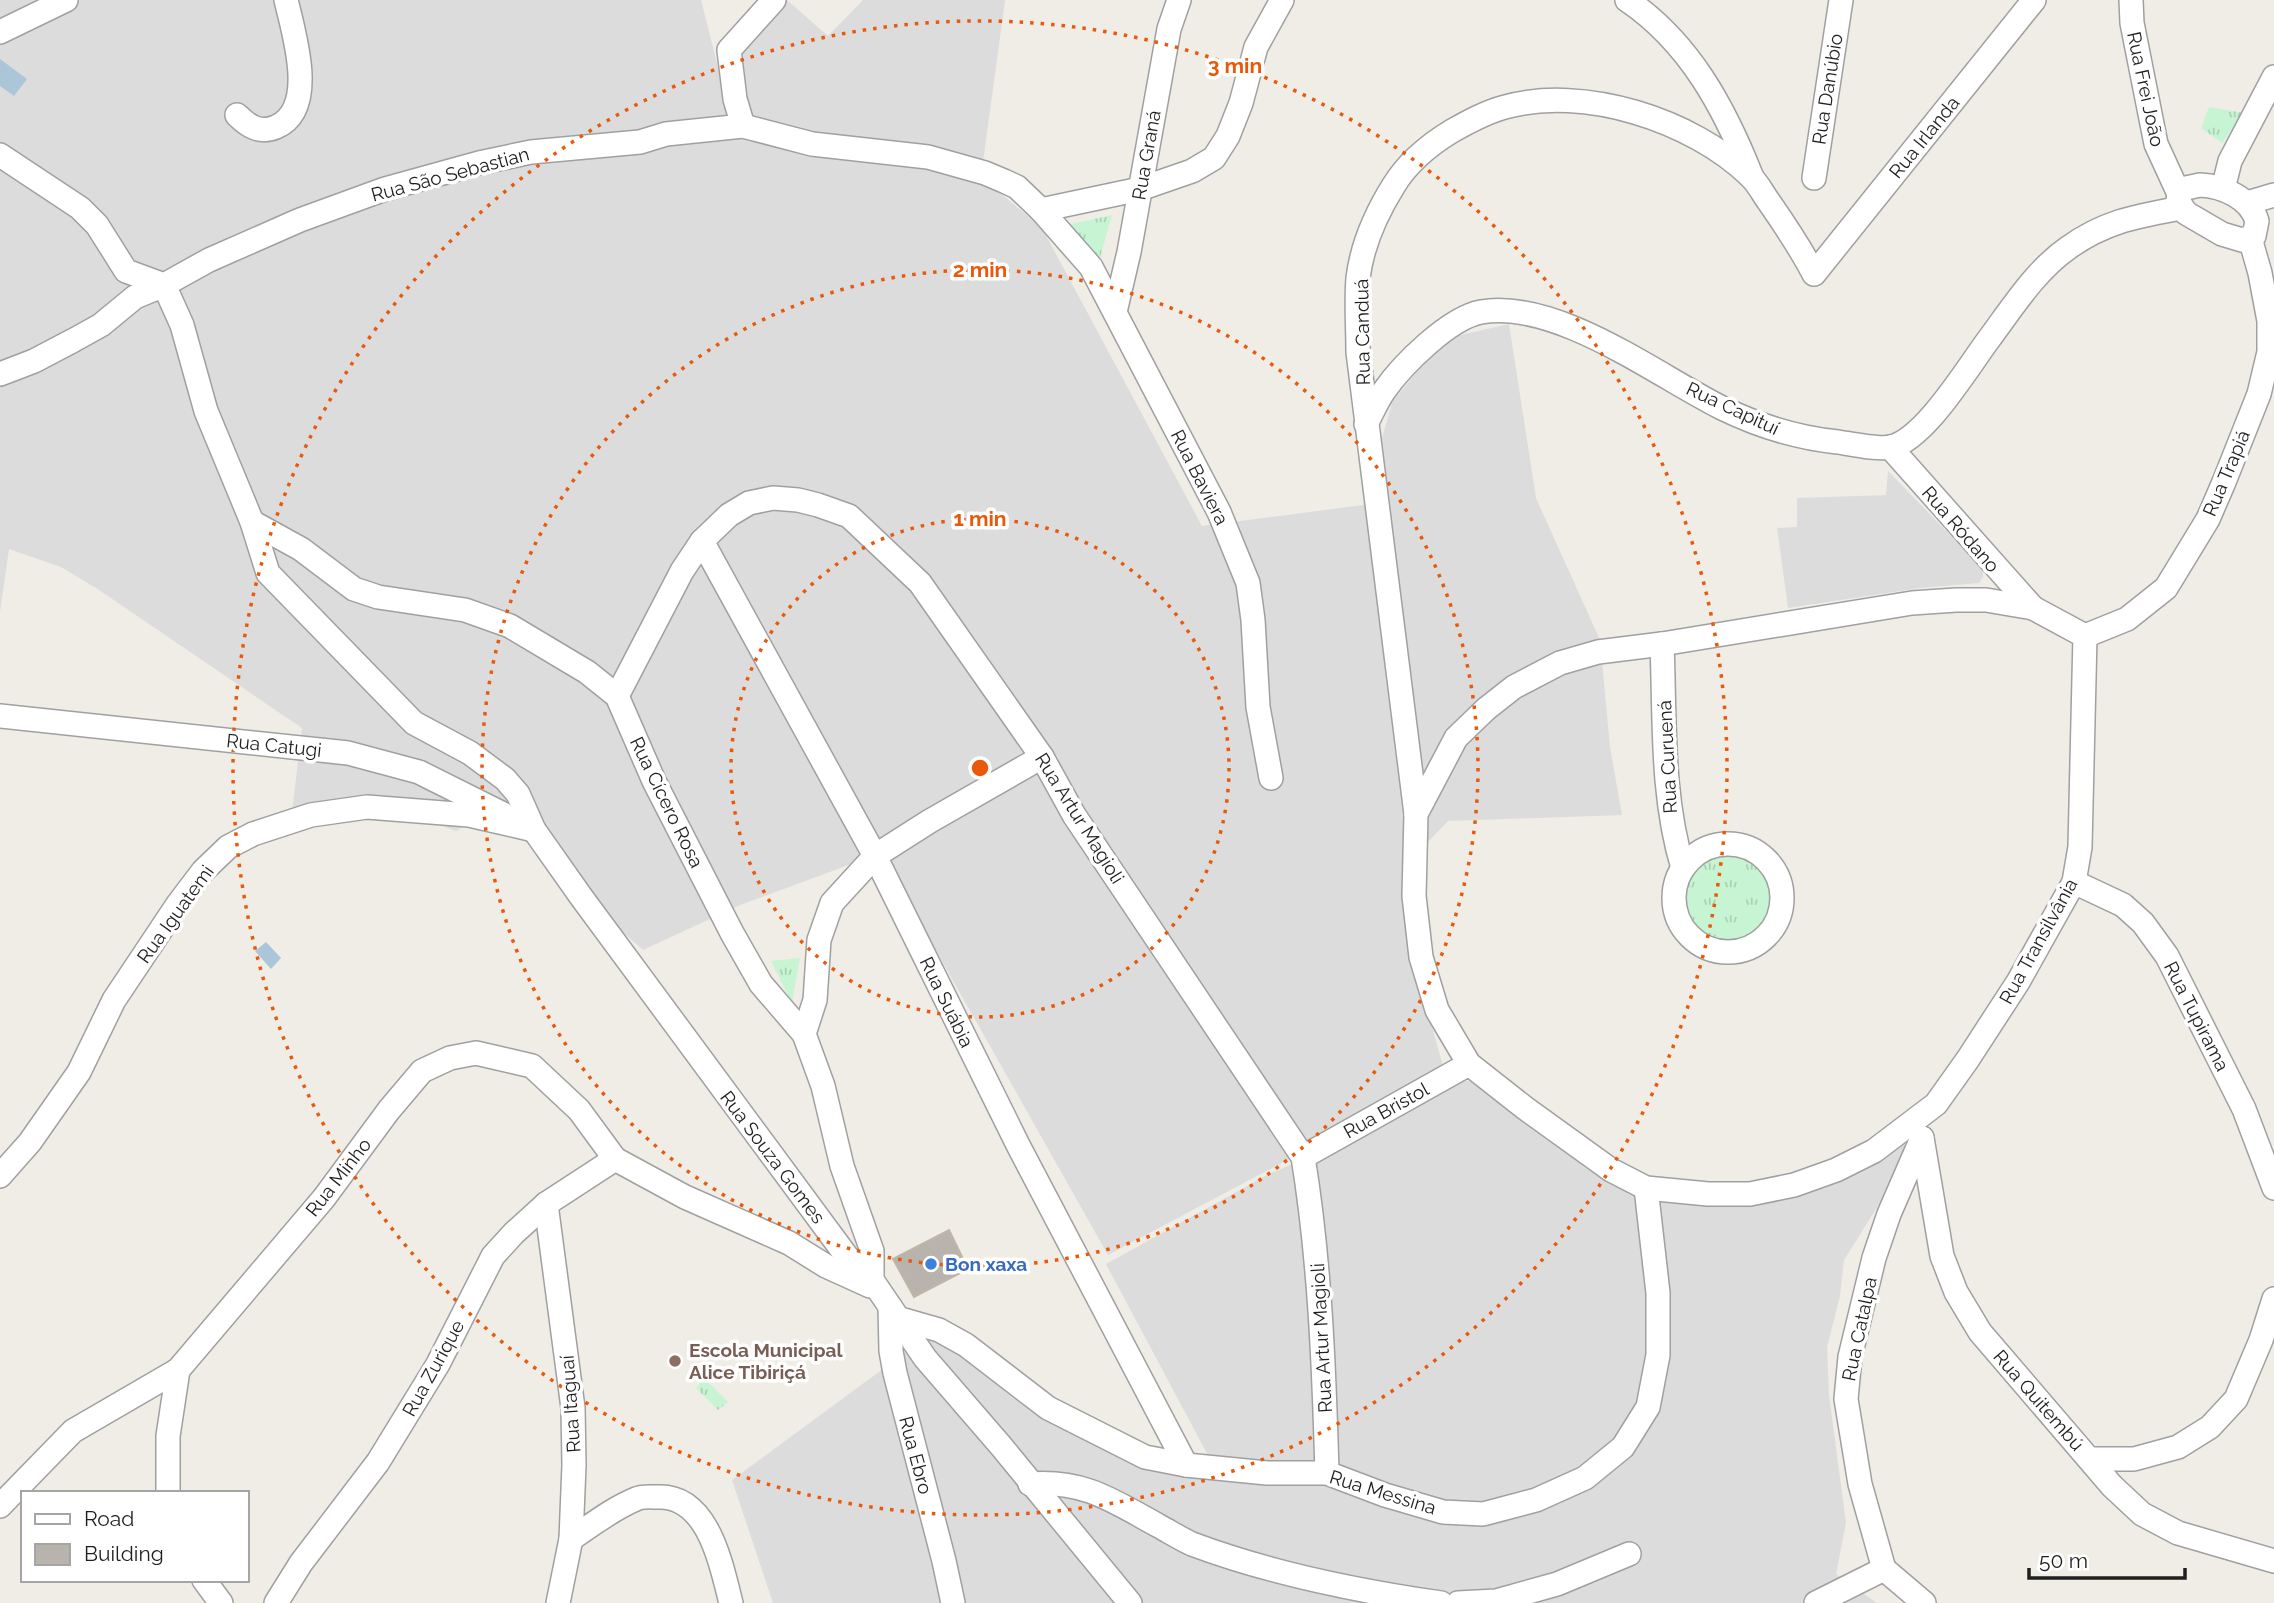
<svg xmlns="http://www.w3.org/2000/svg" width="2274" height="1603" font-family="Raleway,sans-serif">
<style>
.residential{fill:#dddcdc}
.park{fill:url(#park-tufts)}
.water{fill:#aac6d8}
.building{fill:#b8b3ac;stroke:#bfb6a9;stroke-width:2}
.lines{fill:none;stroke-linecap:round;stroke-linejoin:round}
.minor-casing{stroke:#a0a0a0;stroke-width:26}
.minor{stroke:#fff;stroke-width:23}
.ring{fill:none;stroke:#e8590c;stroke-width:3.5;stroke-dasharray:3.5 7}
.shop-dot{fill:#3f7fe0;stroke:#fff;stroke-width:2.5}
.education-dot{fill:#8d6e63;stroke:#fff;stroke-width:2.5}
.labels{text-anchor:middle;dominant-baseline:central;stroke-width:7;stroke-linejoin:round;paint-order:stroke}
.street-label{font-size:19px;fill:#1f1f1f;stroke:#fff}
.shop-label{font-size:19px;font-weight:bold;fill:#366cbe;stroke:#fff;text-anchor:start}
.education-label{font-size:19px;font-weight:bold;fill:#785e54;stroke:#fff;text-anchor:start}
.centre{fill:#e8590c;stroke:#fff;stroke-width:3.5}
.ring-label{font-size:21px;text-anchor:middle;font-weight:bold;fill:#e8590c;stroke:#fff;stroke-width:7;stroke-linejoin:round;paint-order:stroke}
</style>
<defs>
<pattern id="park-tufts" width="24" height="20" patternUnits="userSpaceOnUse" patternTransform="scale(1.75)"><rect width="24" height="20" fill="#c7f4d2"/><path d="M3 7l-1-3M5 7V3M7 7l1-3M15 17l-1-3M17 17v-4M19 17l1-3" fill="none" stroke="#aad1b4"/></pattern>
</defs>
<rect width="100%" height="100%" fill="#efede6"/>
<g class="residential">
<polygon points="0,0 701,0 720,75 782,0 787,0 828,36 863,0 1005,0 981,177 1042,228 1202,526 1363,505 1392,403 1443,339 1509,324 1536,498 1600,640 1610,747 1622,815 1448,821 1408,863 1409,944 1444,1070 1291,1158 1108,1255 881,853 740,905 643,950 546,865 497,806 456,831 421,818 292,812 302,728 96,588 61,567 9,549 0,612"/>
<polygon points="1888,471 1983,569 1983,577 1979,583 1920,588 1788,608 1777,528 1797,527 1797,498 1886,495"/>
<polygon points="1453,1080 1487,1083 1585,1168 1644,1201 1757,1199 1899,1142 1910,1149 1891,1185 1844,1260 1840,1296 1827,1347 1829,1395 1846,1523 1836,1574 1877,1603 773,1603 732,1480 929,1335 1054,1418 1219,1476 1106,1264 1267,1175 1311,1156"/>
</g>
<g class="park">
<polygon points="2209,107 2244,113 2222,143 2201,128"/>
<polygon points="1112,215 1097,268 1071,224"/>
<circle cx="1729" cy="899" r="49"/>
<polygon points="800,958 792,1003 771,961"/>
<polygon points="704,1378 728,1402 718,1410 696,1388"/>
</g>
<g class="water">
<polygon points="0,59 27,79 14,96 0,86"/>
<polygon points="266,942 281,958 271,969 255,951"/>
</g>
<polygon class="building" points="949,1230 968,1269 914,1297 893,1259"/>
<g class="lines">
<defs>
<g id="minor">
<path d="M1627,0C1689,42 1724,107 1751,175"/>
<polyline points="2131,0 2132,23 2156,144 2179,194"/>
<polyline points="0,32 66,0"/>
<path d="M237,115C248,126 260,134 276,127C318,109 294,34 286,0"/>
<polyline points="743,126 735,99 729,50 774,0"/>
<polyline points="0,155 80,208 97,225 126,271 164,285"/>
<polyline points="1814,178 1841,0"/>
<path d="M2200,185C2223,186 2250,198 2257,221L2254,236L2242,240L2222,234L2186,213L2178,201L2179,194L2186,188Z"/>
<polyline points="2223,189 2230,161 2274,77"/>
<polyline points="2247,203 2274,195"/>
<polyline points="1041,210 1140,189 1192,171 1214,158 1228,136 1241,103 1256,47 1282,0"/>
<polyline points="1115,312 1129,252 1169,29 1179,0"/>
<polyline points="0,374 34,361 74,340 101,325 135,297 164,285"/>
<path d="M1366,424C1372,413 1377,401 1384,391C1402,365 1449,318 1481,312C1557,299 1656,375 1722,408C1759,426 1797,438 1838,442C1851,444 1879,450 1891,447C1925,439 1968,367 1989,339C2012,308 2036,270 2068,248C2105,221 2138,216 2181,208"/>
<polyline points="1890,447 2033,608"/>
<polyline points="252,522 301,549 354,589 378,597 465,610 510,626 587,672 617,696 654,781 732,933 761,984 804,1034 823,1086 842,1166 872,1251 872,1280"/>
<polyline points="702,541 875,856 1018,1145 1186,1465"/>
<polygon points="1956,600 1986,600 2033,608 2085,636 2080,847 2074,882 2018,982 1968,1059 1936,1104 1874,1151 1836,1170 1794,1185 1750,1194 1708,1194 1646,1188 1611,1170 1525,1108 1469,1064 1437,1010 1421,957 1414,896 1416,814 1456,738 1486,709 1514,687 1560,663 1598,652 1662,644 1912,603"/>
<polyline points="2085,636 2127,619 2166,588 2208,519 2224,482 2259,394 2269,352 2269,321 2260,273 2250,238"/>
<path d="M1662,644C1665,719 1661,796 1683,868"/>
<path d="M617,696L682,571L702,541L729,515L749,503L773,498L798,500L818,505L849,516L920,583L1042,757L1074,815L1303,1157C1320,1261 1324,1368 1327,1473"/>
<polyline points="0,716 348,753 419,772 503,814"/>
<path d="M1416,814L1358,352C1358,328 1356,303 1358,278C1362,246 1377,212 1394,185C1408,162 1429,145 1452,131C1468,122 1486,112 1505,107C1584,85 1692,120 1750,176C1758,183 1763,194 1769,202C1785,225 1801,249 1814,274L2034,0"/>
<circle cx="1728" cy="898" r="54"/>
<polyline points="2074,882 2123,905 2143,923 2167,956 2244,1109 2274,1188"/>
<polyline points="804,1034 815,1000 819,940 832,903 875,856 930,821 1042,757"/>
<polyline points="1922,1138 1942,1256 1956,1292 1980,1332 2112,1486 2142,1514 2178,1533 2274,1561"/>
<polyline points="1303,1157 1469,1064"/>
<polyline points="0,1176 30,1142 79,1072 114,1000 178,904 203,871 228,847 253,834 311,815 367,807 469,815 534,830"/>
<polyline points="546,1204 573,1408 574,1465 571,1539 558,1603"/>
<polyline points="890,1307 891,1351 895,1373 944,1561 953,1603"/>
<polyline points="897,1318 939,1330 966,1345 1048,1408 1145,1457 1186,1465 1267,1473 1327,1473 1385,1495 1443,1512 1483,1514 1536,1500 1585,1478 1623,1447 1648,1407 1658,1355 1658,1293 1646,1188"/>
<polyline points="2090,1459 2134,1459 2178,1447 2210,1427 2236,1399 2261,1340 2274,1299"/>
<path d="M1030,1484C1085,1480 1113,1501 1159,1526C1170,1532 1181,1539 1192,1544C1272,1574 1357,1591 1441,1603"/>
<polyline points="168,1493 168,1436 178,1370 324,1198 389,1110 422,1071 450,1058 476,1053 532,1066 579,1110 615,1159 685,1197 789,1243 826,1266 870,1286"/>
<polyline points="0,1506 73,1431 178,1370"/>
<path d="M571,1539C592,1525 612,1509 636,1499C642,1496 650,1497 657,1497C708,1494 721,1564 731,1603"/>
<polyline points="1884,1569 1860,1484 1846,1399 1850,1357 1874,1258 1889,1214 1922,1138"/>
<polyline points="1884,1569 1924,1603"/>
<polyline points="204,1580 221,1603"/>
<polyline points="276,1603 301,1563 378,1462 438,1364 493,1256 514,1233 546,1204 615,1159"/>
<polyline points="1130,1603 1001,1446 925,1358 872,1280 848,1258 582,898 534,830 518,794 505,779 470,753 414,723 268,573 252,522 206,411 182,325 164,285 209,260 300,220 385,189 479,163 531,152 640,142 666,134 743,126 812,144 928,157 985,173 1004,181 1017,187 1041,210 1091,267 1219,512 1248,583 1253,620 1258,707 1271,778"/>
<polyline points="1458,1603 1496,1601 1557,1584 1629,1554"/>
<polyline points="1816,1603 1884,1569"/>
</g>
</defs>
<use href="#minor" class="minor-casing"/>
<use href="#minor" class="minor"/>
</g>
<g class="ring">
<circle cx="980" cy="768" r="249"/>
<circle cx="980" cy="768" r="498"/>
<circle cx="980" cy="768" r="747"/>
</g>
<circle class="shop-dot" cx="931" cy="1264" r="7"/>
<circle class="education-dot" cx="675" cy="1361" r="7"/>
<g class="labels">
<g class="street-label">
<text transform="translate(1827 89) rotate(-81)">Rua Danúbio</text>
<text transform="translate(2146 89) rotate(78)">Rua Frei João</text>
<text transform="translate(1924 137) rotate(-51)">Rua Irlanda</text>
<text transform="translate(1146 155) rotate(-80)">Rua Graná</text>
<text transform="translate(450 174) rotate(-15)">Rua São Sebastian</text>
<text transform="translate(1362 332) rotate(-91)">Rua Canduá</text>
<text transform="translate(1733 408) rotate(25)">Rua Capituí</text>
<text transform="translate(2226 473) rotate(-67)">Rua Trapiá</text>
<text transform="translate(1200 477) rotate(63)">Rua Baviera</text>
<text transform="translate(1961 529) rotate(49)">Rua Ródano</text>
<text transform="translate(274 745) rotate(6)">Rua Catugi</text>
<text transform="translate(1667 757) rotate(-93)">Rua Curuená</text>
<text transform="translate(667 802) rotate(64)">Rua Cícero Rosa</text>
<text transform="translate(1080 818) rotate(58)">Rua Artur Magioli</text>
<text transform="translate(175 914) rotate(-54)">Rua Iguatemi</text>
<text transform="translate(2038 941) rotate(-61)">Rua Transilvânia</text>
<text transform="translate(947 1002) rotate(64)">Rua Suábia</text>
<text transform="translate(2197 1016) rotate(63)">Rua Tupirama</text>
<text transform="translate(1386 1110) rotate(-29)">Rua Bristol</text>
<text transform="translate(773 1157) rotate(53)">Rua Souza Gomes</text>
<text transform="translate(338 1177) rotate(-52)">Rua Minho</text>
<text transform="translate(1859 1329) rotate(-78)">Rua Catalpa</text>
<text transform="translate(1321 1338) rotate(-93)">Rua Artur Magioli</text>
<text transform="translate(433 1368) rotate(-61)">Rua Zurique</text>
<text transform="translate(2039 1400) rotate(49)">Rua Quitembú</text>
<text transform="translate(570 1404) rotate(-94)">Rua Itaguaí</text>
<text transform="translate(916 1455) rotate(75)">Rua Ebro</text>
<text transform="translate(1383 1492) rotate(17)">Rua Messina</text>
</g>
<g class="shop-label">
<text x="945" y="1264">Bon xaxa</text>
</g>
<g class="education-label">
<text x="689" y="1350">Escola Municipal<tspan x="689" dy="22">Alice Tibiriçá</tspan></text>
</g>
</g>
<circle cx="980" cy="768" r="10" class="centre"/>
<g class="ring-label">
<text x="1235" y="73">3 min</text>
<text x="980" y="277">2 min</text>
<text x="980" y="526">1 min</text>
</g>
<rect x="21" y="1491" width="228" height="91" fill="#ffffff" stroke="#a5a5a5" stroke-width="2"/>
<rect x="35" y="1514" width="35" height="10" fill="#ffffff" stroke="#a5a5a5" stroke-width="2"/>
<text x="84" y="1526" font-size="21" fill="#1f1f1f">Road</text>
<rect x="35" y="1544" width="35" height="21" fill="#b8b3ac" stroke="#a5a5a5" stroke-width="2"/>
<text x="84" y="1561" font-size="21" fill="#1f1f1f">Building</text>
<path d="M2029 1568v10h156v-10" fill="none" stroke="#1f1f1f" stroke-width="3.5"/>
<text x="2039" y="1568" font-size="21" fill="#1f1f1f" stroke="#ffffff" stroke-width="5" paint-order="stroke">50 m</text>
</svg>
